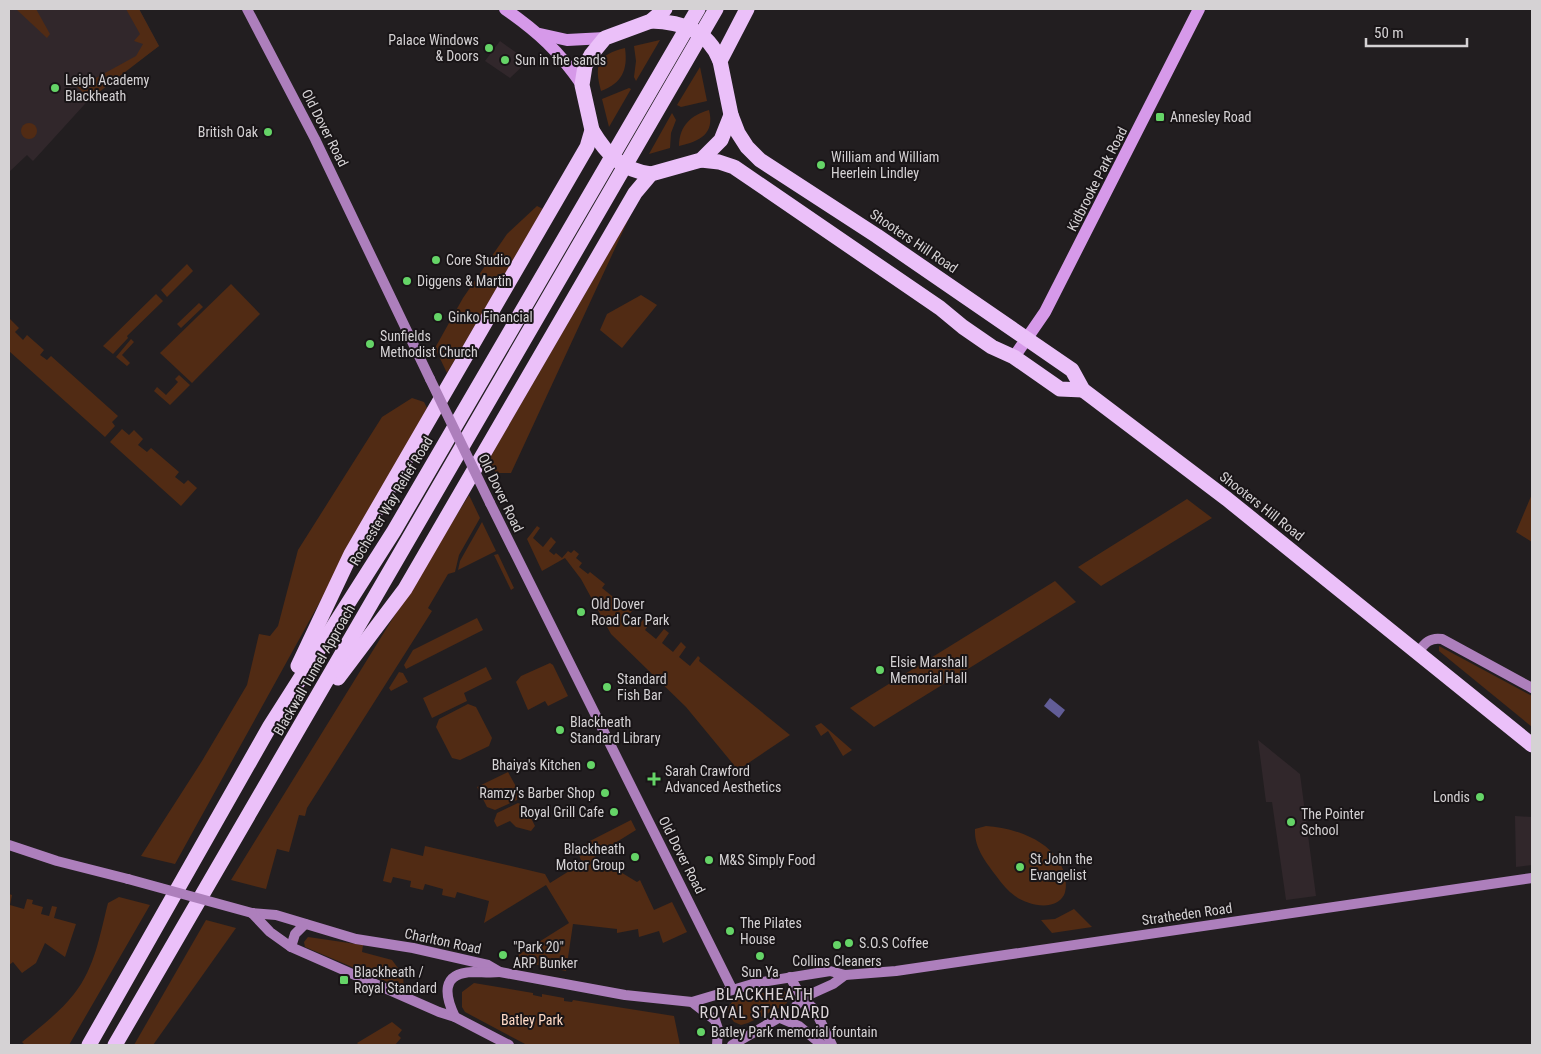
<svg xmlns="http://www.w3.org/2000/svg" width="1541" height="1054" font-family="'Roboto Condensed',sans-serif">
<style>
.built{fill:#31272b}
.green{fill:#512b14}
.water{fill:#625d97}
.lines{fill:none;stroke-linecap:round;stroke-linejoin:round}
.secondary{stroke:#ad7fbc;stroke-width:10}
.primary{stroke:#d699e9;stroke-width:12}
.highway{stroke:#ebc0f9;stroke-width:15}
.secondary-bridge{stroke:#ad7fbc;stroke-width:10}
.highway-bridge{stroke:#ebc0f9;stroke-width:15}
.poi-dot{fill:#65d467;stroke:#191517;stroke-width:2}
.labels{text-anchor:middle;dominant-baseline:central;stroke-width:4;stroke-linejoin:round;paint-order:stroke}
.poi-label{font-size:14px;fill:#d5d2d4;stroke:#191517;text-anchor:start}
.street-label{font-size:14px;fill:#d5d2d4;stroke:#191517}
.park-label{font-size:14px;fill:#fedac6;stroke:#191517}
.quarter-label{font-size:16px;letter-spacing:1px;fill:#dcd5d8;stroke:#191517}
</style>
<rect width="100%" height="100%" fill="#221e20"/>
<g class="built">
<polygon points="9,9 139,9 159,46 94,94 33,161 27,155 9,172"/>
<polygon points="500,41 528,61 510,78 485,61"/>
<polygon points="1258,740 1300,774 1316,896 1286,900 1272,802 1266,802"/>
<polygon points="1515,816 1532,817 1532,865 1516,867"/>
</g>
<g class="green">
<polygon points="16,9 36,9 50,34 47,38"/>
<polygon points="126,9 139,9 159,46 90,99 71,81 76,76 80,76 85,84 136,56 143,44 134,41 140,34"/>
<polygon points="660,40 636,81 634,77 636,61 634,46"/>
<path d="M625,48C628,70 622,83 601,91C594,65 597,55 625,48Z"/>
<polygon points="700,67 707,101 681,107 677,105"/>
<polygon points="629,88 631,89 609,127 602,99"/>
<path d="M709,110C715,134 700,141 679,146C679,126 691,115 709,110Z"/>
<polygon points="672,113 676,120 671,133 670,148 649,154"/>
<circle cx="29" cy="131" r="8"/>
<polygon points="537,206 543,209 447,373 435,348 463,298 507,234"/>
<polygon points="630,216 511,473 496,473 489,459"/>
<polygon points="187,264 193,271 167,297 161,290"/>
<polygon points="231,284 260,314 192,383 160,353"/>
<polygon points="156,294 163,301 127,336 128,338 113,354 103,346"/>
<polygon points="641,295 657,305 622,348 600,330 607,314"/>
<polygon points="199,303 203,307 181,328 177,324"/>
<polygon points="9,318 19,328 15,332 23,340 27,335 44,350 40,355 47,360 51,356 118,416 112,422 115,426 105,437 9,351"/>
<polygon points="131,339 134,342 122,355 130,363 127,366 116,357"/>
<polygon points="179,375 190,385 170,405 154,391 157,387 166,395 178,382 175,379"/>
<polygon points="412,398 424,402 427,408 175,864 141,856 202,761 247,685 259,634 270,636 278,626 298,550 382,417"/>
<polygon points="122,429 129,435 134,430 143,439 138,445 147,452 151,448 179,472 175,477 184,484 188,480 197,488 181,506 110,442"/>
<polygon points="1532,494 1532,542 1516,532"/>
<polygon points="469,495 480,518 459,555 455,572 448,574 428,608 432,611 307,808 305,816 299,815 289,852 277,849 266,889 231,880"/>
<polygon points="1187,499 1212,518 1101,586 1078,567"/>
<polygon points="482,522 496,551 458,570 460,561"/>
<polygon points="537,526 540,528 533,538 543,547 551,537 556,542 549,551 554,555 556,553 562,558 568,551 571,553 574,550 579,554 576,558 582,563 579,567 588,574 590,572 605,584 602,588 627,608 631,603 636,606 628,616 639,625 647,615 652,620 645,630 656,639 664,629 669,633 662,643 673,652 681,642 686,647 679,657 690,666 698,656 700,658 699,661 790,735 738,770 686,707 611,634 581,579 565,558 542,571 527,539"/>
<polygon points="498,554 514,588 511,590 494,555"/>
<polygon points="1055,581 1076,602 874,727 850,708"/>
<polygon points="477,618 483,630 406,669 404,665 413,650"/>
<polygon points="1439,646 1532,696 1532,727 1439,651"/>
<polygon points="550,663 553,665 568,696 548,706 545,701 528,710 516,682 521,676"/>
<polygon points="486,667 492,679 464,693 467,701 432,718 423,698"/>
<polygon points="399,672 403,673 408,682 391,691 389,688"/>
<polygon points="468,704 476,707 492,738 489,746 460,760 452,758 436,727 439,719"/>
<polygon points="821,723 852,750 843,756 828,731 821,736 815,726"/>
<polygon points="508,772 519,792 517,800 495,810 487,807 477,787"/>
<polygon points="518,803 525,806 535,826 531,831 516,827 510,821 497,827 494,821 497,813"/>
<polygon points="631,820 636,830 594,856 637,882 640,880 654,910 672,902 687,932 663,943 659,931 639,937 638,929 617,933 617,929 573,924 566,971 514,960 515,957 569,923 546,885 484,923 489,901 457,892 455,898 442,895 443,889 425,884 423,890 410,887 411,881 393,877 391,883 383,881 391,848 423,856 425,846 545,874 550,883 582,863 578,852 588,842"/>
<path d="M986,826C1016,828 1054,841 1064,872C1066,879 1067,888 1064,895C1055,912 1027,905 1015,896C1008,891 1002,884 997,877C986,862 974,848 975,829Z"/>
<polygon points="9,894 12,895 10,905 24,909 27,899 33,900 32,904 43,907 41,914 49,916 52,906 57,907 54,918 76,924 65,957 45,943 36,963 22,973 13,962 9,965"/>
<path d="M119,897L150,905L69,1045H25L22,1042C40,1027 60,1012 74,994C95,968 100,934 108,903Z"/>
<polygon points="1074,909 1092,927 1052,933 1041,920 1055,919"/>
<polygon points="206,920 236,928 153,1045 134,1045"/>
<polygon points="308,937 363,945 362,952 392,960 403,975 404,989 305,947 304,942"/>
<polygon points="474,983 533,993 533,995 542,997 542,994 564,998 564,1001 572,1002 573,1000 674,1016 680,1045 527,1045 465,1012 462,1007 462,992"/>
<polygon points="778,990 785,992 788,998 787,1003 781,1007 748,1023 741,1025 734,1022 729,1015 728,1008 734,999"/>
<polygon points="392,1022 402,1030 398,1035 401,1038 395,1045 359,1045 357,1043"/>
</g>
<polygon class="water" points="1050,698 1065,710 1059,718 1044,706"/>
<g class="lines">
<g class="secondary">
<polyline points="247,9 315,139 430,379"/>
<polyline points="490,503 732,989"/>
<path d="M1418,652C1425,643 1430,637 1442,639L1532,688"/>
<polyline points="9,845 57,861 128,879"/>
<polyline points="252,913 276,915 356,939 413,948 488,965 500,972 625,995 692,1002 715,1020 718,1029 717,1045"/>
<polyline points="252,913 270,932 291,947 439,1012 455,1017 509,1045"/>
<polyline points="291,947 295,934 305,924"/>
<polyline points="790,977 802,998 815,1010 832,1045"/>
<polyline points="692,1002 756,983 824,972 830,971 845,975 896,971 1532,878"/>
<path d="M455,1017C445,996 440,973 473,972C482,972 490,973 500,972"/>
<polyline points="780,1018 799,1026 822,1045"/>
<polyline points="732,1045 794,1009 802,998 833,984 845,975"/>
</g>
<g class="primary">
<path d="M505,9C538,32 559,51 582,85"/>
<polyline points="540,34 567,40 605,38"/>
<polyline points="1014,357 1045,312 1199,9"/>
</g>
<g class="highway">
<polyline points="747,9 720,61 731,115 738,133 747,147 760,160 877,236 1072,370 1083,390 1227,499 1532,745"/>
<polyline points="701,160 719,162 734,167 940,308 963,327 992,347 1014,357 1060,389 1083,390"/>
<polyline points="298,666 351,554 587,147 592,130 582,85 585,66 591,55 605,38 651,21 665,9"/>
<polyline points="338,678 405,589 635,193 651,174 701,160 721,140 731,115"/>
<polyline points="89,1045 270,726 394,531 698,9"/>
<polyline points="115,1045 716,9"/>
</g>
<g class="secondary-bridge">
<polyline points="430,379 490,503"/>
<polyline points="128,879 252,913"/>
</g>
<g class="highway-bridge">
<path d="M651,21C682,22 708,30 720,61"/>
<path d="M592,130C607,155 622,170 651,174"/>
</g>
</g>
<g class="poi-dot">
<circle cx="489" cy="48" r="5"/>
<circle cx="505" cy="60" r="5"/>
<circle cx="55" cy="88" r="5"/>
<rect x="1155" y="112" width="10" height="10" rx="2.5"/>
<circle cx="268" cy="132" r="5"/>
<circle cx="821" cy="165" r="5"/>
<circle cx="436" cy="260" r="5"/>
<circle cx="407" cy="281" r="5"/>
<circle cx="438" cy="317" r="5"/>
<circle cx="370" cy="344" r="5"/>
<circle cx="581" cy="612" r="5"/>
<circle cx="880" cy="670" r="5"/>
<circle cx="607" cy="687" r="5"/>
<circle cx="560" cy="730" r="5"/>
<circle cx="591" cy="765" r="5"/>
<path d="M651.5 771.5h5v5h5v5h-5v5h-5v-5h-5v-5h5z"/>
<circle cx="605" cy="793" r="5"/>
<circle cx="1480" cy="797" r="5"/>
<circle cx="614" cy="812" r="5"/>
<circle cx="1291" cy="822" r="5"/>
<circle cx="635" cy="857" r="5"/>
<circle cx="709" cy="860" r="5"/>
<circle cx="1020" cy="867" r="5"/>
<circle cx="730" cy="931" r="5"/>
<circle cx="849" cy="943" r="5"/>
<circle cx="837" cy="945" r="5"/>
<circle cx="503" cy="955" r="5"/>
<circle cx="760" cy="956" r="5"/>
<rect x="339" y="975" width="10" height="10" rx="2.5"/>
<circle cx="701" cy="1032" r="5"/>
</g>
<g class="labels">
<g class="poi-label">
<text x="479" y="40" text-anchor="end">Palace Windows<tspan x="479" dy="16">&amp; Doors</tspan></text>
<text x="515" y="60">Sun in the sands</text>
<text x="65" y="80">Leigh Academy<tspan x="65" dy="16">Blackheath</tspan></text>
<text x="1170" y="117">Annesley Road</text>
<text x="258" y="132" text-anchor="end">British Oak</text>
<text x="831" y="157">William and William<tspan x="831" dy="16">Heerlein Lindley</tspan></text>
<text x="446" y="260">Core Studio</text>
<text x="417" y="281">Diggens &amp; Martin</text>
<text x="448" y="317">Ginko Financial</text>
<text x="380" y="336">Sunfields<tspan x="380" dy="16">Methodist Church</tspan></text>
<text x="591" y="604">Old Dover<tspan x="591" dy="16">Road Car Park</tspan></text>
<text x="890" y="662">Elsie Marshall<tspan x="890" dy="16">Memorial Hall</tspan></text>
<text x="617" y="679">Standard<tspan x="617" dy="16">Fish Bar</tspan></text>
<text x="570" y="722">Blackheath<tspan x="570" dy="16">Standard Library</tspan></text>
<text x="581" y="765" text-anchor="end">Bhaiya's Kitchen</text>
<text x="665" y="771">Sarah Crawford<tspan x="665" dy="16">Advanced Aesthetics</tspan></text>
<text x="595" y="793" text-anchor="end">Ramzy's Barber Shop</text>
<text x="1470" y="797" text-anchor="end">Londis</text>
<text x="604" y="812" text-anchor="end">Royal Grill Cafe</text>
<text x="1301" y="814">The Pointer<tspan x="1301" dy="16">School</tspan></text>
<text x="625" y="849" text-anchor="end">Blackheath<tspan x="625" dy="16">Motor Group</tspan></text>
<text x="1030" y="859">St John the<tspan x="1030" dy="16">Evangelist</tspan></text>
<text x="719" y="860">M&amp;S Simply Food</text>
<text x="740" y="923">The Pilates<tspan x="740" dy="16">House</tspan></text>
<text x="859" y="943">S.O.S Coffee</text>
<text x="513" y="947">"Park 20"<tspan x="513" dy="16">ARP Bunker</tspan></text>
<text x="837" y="961" text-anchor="middle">Collins Cleaners</text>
<text x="354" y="972">Blackheath /<tspan x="354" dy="16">Royal Standard</tspan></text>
<text x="760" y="972" text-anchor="middle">Sun Ya</text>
<text x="711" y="1032">Batley Park memorial fountain</text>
</g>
<g class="street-label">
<text transform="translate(325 128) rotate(63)">Old Dover Road</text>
<text transform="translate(1097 179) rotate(-63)">Kidbrooke Park Road</text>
<text transform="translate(914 241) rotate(34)">Shooters Hill Road</text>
<text transform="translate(501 493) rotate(64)">Old Dover Road</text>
<text transform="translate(391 501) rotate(-59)">Rochester Way Relief Road</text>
<text transform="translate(1262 506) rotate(38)">Shooters Hill Road</text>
<text transform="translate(314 670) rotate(-60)">Blackwall Tunnel Approach</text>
<text transform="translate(682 855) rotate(63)">Old Dover Road</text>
<text transform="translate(1187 914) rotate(-8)">Stratheden Road</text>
<text transform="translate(443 941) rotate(12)">Charlton Road</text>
</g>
<g class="park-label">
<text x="532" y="1020">Batley Park</text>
</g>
<g class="quarter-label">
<text x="765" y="994">BLACKHEATH<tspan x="765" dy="18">ROYAL STANDARD</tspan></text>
</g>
</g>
<rect width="1541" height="1054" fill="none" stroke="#d5d2d4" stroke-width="20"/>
<path d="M1366 38v8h101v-8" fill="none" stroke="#d5d2d4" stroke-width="2.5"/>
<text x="1374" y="38" font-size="15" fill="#d5d2d4" stroke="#191517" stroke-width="4" paint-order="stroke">50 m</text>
</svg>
